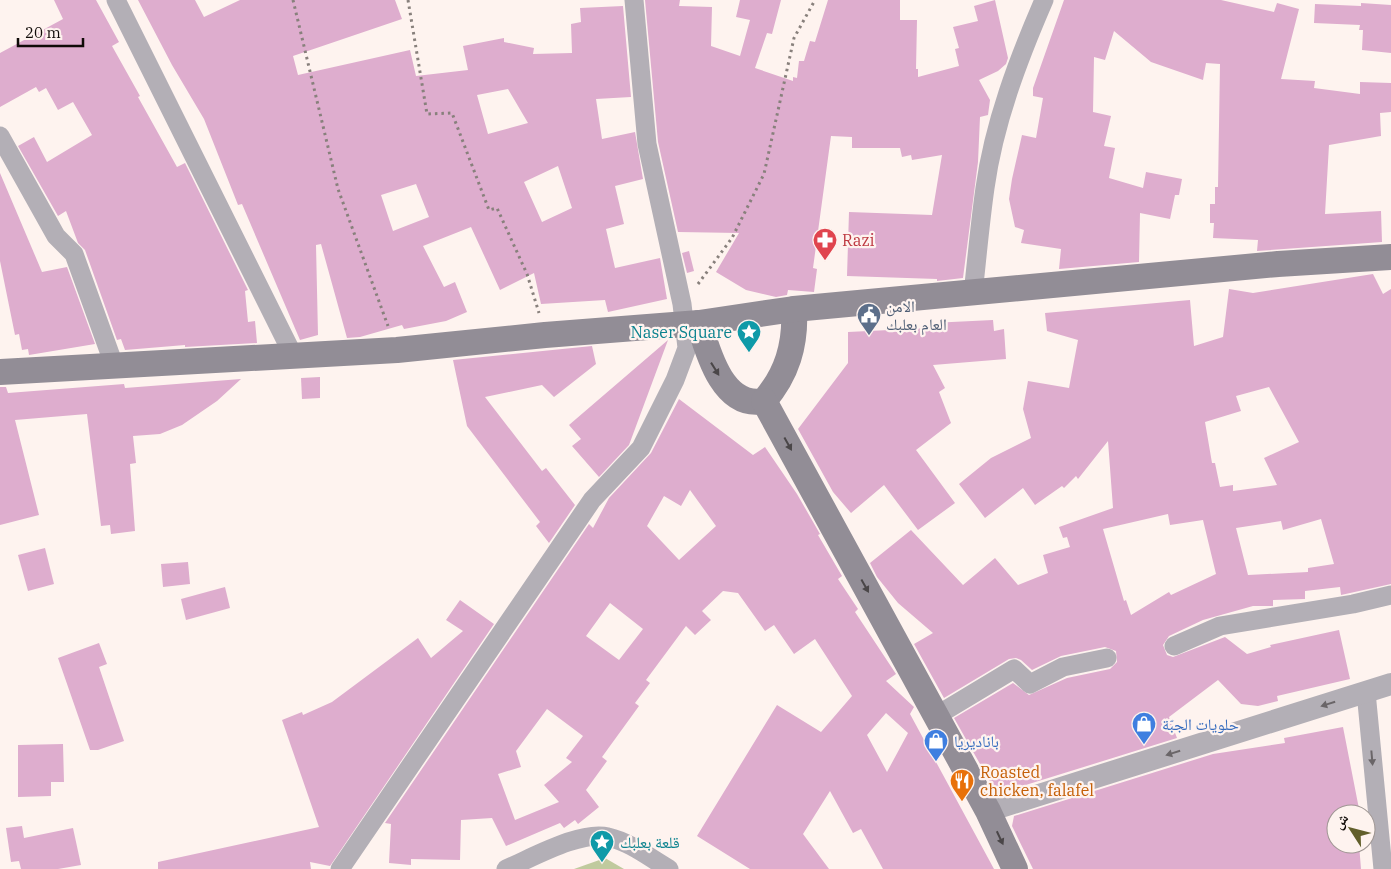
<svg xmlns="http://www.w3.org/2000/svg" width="1391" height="869" font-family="'IBM Plex Serif','Noto Naskh Arabic',serif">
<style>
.green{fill:#c0ca9e}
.building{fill:#deadce;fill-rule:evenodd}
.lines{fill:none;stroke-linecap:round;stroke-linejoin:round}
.path{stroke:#88807c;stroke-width:3;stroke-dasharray:2.5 4;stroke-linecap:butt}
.minor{stroke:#b3afb6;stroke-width:19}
.tertiary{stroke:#b3afb6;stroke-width:22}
.secondary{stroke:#928d96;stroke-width:26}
.oneway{fill:#4a4648}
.oneway2{fill:#6a6568}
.labels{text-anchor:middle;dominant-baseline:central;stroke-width:4.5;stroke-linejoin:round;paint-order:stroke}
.health-label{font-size:16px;fill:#be3a42;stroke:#fef3ef;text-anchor:start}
.service-label{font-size:16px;fill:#4e5e75;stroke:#fef3ef;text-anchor:start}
.culture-label{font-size:16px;fill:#0d838f;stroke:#fef3ef;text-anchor:end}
.shop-label{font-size:16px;fill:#366cbe;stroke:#fef3ef;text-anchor:start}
.food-label{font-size:16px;fill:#c56008;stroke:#fef3ef;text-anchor:start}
</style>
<rect width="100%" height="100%" fill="#fef3ef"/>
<polygon class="green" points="605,858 624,869 574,869"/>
<g class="building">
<polygon points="54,0 96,0 119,42 112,46 140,96 138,97 177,167 185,163 248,290 245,291 248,322 255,321 257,343 185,347 185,345 125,350 121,339 117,340 85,250 78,243 66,211 58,216 18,146 34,137 47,162 92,135 73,102 58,110 46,88 39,92 36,87 0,107 0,53 63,19"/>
<path d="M138,0H195L204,17L240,0H395L402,19L293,56L298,75L410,50L416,76L468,70L463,46L504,38V42L534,48L533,54L572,53L571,24L581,22L580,8L623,6L631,97L596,99L602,139L635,132L643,179L615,186L624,224L606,229L615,268L660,258L667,299L608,312L605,300L541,304L534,273L500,290L471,227L423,246L444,287L455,282L467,312L446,321L404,329L402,325L360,337L347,338L321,244L316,245L318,335L300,340L242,204L238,205L204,119L172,65ZM508,89L528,123L488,134L477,95ZM558,166L572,208L542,222L524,182ZM416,184L429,217L393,231L381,195Z"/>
<polygon points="645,0 680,0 679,6 712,7 711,46 740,56 750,20 736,17 740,0 781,0 772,34 767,33 755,68 793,81 793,77 797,78 799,61 804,61 810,41 815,42 828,0 900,0 900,20 917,20 916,69 918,69 918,77 959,66 955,49 959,48 953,27 978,21 974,6 995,0 1008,58 1006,64 998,71 979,80 990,100 988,115 980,117 978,162 963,278 937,281 937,279 847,276 849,212 932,215 942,155 912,160 911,155 902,157 900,148 852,148 852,137 831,136 813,268 817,269 814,292 788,290 787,295 776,297 746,290 716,272 739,233 678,232 658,142"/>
<polygon points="1064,0 1221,0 1274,12 1277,3 1299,9 1281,79 1315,81 1314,88 1360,94 1360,82 1391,83 1391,112 1380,113 1381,136 1329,145 1325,214 1381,211 1382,242 1257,251 1258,240 1213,238 1214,223 1210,223 1210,204 1215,204 1215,187 1218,187 1220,64 1206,63 1203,80 1151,62 1114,31 1105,60 1094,57 1093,112 1111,116 1104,146 1115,148 1109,178 1143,188 1146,172 1182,179 1179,195 1175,195 1170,219 1140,213 1139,262 1059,269 1061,249 1021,243 1024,230 1015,227 1009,199 1012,179 1022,135 1036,138 1043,98 1033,96 1033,88"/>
<polygon points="1361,3 1391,5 1391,53 1362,50 1363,30 1359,30 1360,25 1314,23 1315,4 1361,6"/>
<polygon points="0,173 42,272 67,267 95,344 29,355 28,349 22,350 19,334 15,335 0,261"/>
<polygon points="689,251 694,271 687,273 682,253"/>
<path d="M1373,274L1383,294L1391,289V584L1341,595L1340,587L1305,591V599L1273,600V606H1253L1203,620L1169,636L1163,645L1167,655L1173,657L1225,637L1247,654L1271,647L1270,645L1339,630L1350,679L1277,696L1278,701L1258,706L1241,704L1218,680L1169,717L1177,738L997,794L954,718L1013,683L1029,695L1067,678L1110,669L1117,662L1116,651L1105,647L1061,656L1032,670L1021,660L1016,658L1009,659L944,698L914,644L933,633L898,603L877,577L870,563L911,530L963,585L995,558L1018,585L1048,573L1043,555L1070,547L1067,537L1063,538L1059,527L1113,508L1108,441L1078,479L1076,476L1064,488L1062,486L1035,505L1023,488L985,518L959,484L991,458L1031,438L1023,409L1028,381L1069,388L1078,340L1047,331L1045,313L1190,300L1194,346L1223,337L1229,289L1253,293ZM1269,387L1299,442L1264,458L1277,485L1233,491V485L1220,487L1215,463H1212L1205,422L1241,411L1236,396ZM1168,514L1170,525L1203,520L1216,574L1171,595L1169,592L1131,615L1126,600L1124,601L1103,529ZM1321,519L1334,564L1308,568V572L1248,575L1236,528L1281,521L1283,530Z"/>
<polygon points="993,320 994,331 1004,329 1006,359 933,365 945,388 939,392 951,423 916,450 955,503 918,530 884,485 851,513 833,492 798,429 848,363 848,332 931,328 931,323"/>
<polygon points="668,340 629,445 599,477 572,446 581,439 569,425"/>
<polygon points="592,346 596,364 554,397 542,385 485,397 542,471 546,468 575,505 549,543 536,526 540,522 467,426 453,360"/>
<polygon points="320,377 320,398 302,399 301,378"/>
<polygon points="241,379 217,401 182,425 160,434 133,436 136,463 130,464 135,531 111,534 110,525 101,526 87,414 15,420 39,515 0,525 0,387 6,387 8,393 124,384 125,388"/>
<path d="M679,399L753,455L765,447L797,494L820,534L818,535L842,576L838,579L858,609L855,612L896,674L886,681L914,707L910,714L994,869H883L861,829L853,833L830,791L803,834L829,869H750L697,836L777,705L821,732L852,696L815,639L794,654L774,625L765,631L738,593L723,591L702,611L711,620L695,635L686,626L646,680L650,683L635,703L639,706L602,757L607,761L586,790L599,807L578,824L575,820L564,828L560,823L506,846L492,818L461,820L460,860L411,859V865L389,863L391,824L385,823L589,524L593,528L609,498L651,453ZM690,490L716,526L679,560L647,526L664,496L681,506ZM610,603L643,629L619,660L586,636ZM547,709L583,736L566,758L572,762L544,785L559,802L515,820L498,774L521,767L516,751ZM886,713L908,733L887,772L867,735Z"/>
<polygon points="45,548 54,584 28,591 18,555"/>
<polygon points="188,562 190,584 163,587 161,564"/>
<polygon points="225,587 230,608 186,620 181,599"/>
<polygon points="460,600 494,624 330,866 310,862 311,869 158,869 158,862 319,827 282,720 302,712 303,715 332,702 418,638 431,658 463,631 446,620"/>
<polygon points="99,643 107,664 99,667 124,741 98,750 90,750 58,658"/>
<polygon points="1343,727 1360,814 1336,814 1336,844 1359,844 1361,869 1033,869 1012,826 1014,816 1213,754 1285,743 1284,738"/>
<polygon points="63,744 64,782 51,782 51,796 18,797 18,745"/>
<polygon points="22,826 24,838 73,828 81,865 58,869 21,869 19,861 11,862 6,828"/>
</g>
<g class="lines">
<g class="path">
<polyline points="293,0 338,189 388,326"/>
<polyline points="408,0 427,114 452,113 489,210 497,208 527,274 539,313"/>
<polyline points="698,284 732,238 764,174 794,38 815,0"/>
</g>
<g class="minor">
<polyline points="116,0 294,357"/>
<polyline points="0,136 56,236 74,254 114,365"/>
<path d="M973,294C977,258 980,223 985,188C994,123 1018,60 1044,0"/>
<polyline points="1174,646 1220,626 1353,604 1391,595"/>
<polyline points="1366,692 1383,869"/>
<polyline points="936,716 1014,669 1030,684 1063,667 1107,658"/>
<polyline points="340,869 592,500 641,448 675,380 687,348 682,304 647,144 634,0"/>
<path d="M506,869C532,858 581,830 608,837C630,842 650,858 669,869"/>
</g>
<polyline class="tertiary" points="988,811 1391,684"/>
<g class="secondary">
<path d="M699,323C708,353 723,409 764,401C787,374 796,345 794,309"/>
<polyline points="0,372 397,350 545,335 699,323 794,309 1278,264 1391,257"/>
<polyline points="764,401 988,811 1015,869"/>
</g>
</g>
<defs><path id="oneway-solid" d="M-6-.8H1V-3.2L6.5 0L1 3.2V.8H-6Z" transform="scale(1.25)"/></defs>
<g class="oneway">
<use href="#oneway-solid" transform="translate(715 369) rotate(58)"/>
<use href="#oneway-solid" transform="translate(788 444) rotate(61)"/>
<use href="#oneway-solid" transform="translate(865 586) rotate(61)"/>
<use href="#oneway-solid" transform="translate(1000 838) rotate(65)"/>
</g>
<g class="oneway2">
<use href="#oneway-solid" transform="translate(1328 704) rotate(163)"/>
<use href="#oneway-solid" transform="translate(1173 753) rotate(163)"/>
<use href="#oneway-solid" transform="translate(1372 758) rotate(85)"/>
</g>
<defs>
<symbol id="pharmacy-pin" viewBox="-11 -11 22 30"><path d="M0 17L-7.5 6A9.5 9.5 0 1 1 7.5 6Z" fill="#e0444e" stroke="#fef3ef"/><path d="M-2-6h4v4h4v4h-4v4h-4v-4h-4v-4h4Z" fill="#fff"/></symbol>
<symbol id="civic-pin" viewBox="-11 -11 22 30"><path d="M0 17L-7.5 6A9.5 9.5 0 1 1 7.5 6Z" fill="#5c6f8a" stroke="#fef3ef"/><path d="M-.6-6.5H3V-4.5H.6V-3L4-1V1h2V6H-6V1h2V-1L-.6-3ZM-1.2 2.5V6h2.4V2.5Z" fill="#fff"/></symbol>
<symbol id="sight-pin" viewBox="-11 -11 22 30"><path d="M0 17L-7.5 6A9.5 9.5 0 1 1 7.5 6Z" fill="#0f9aa8" stroke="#fef3ef"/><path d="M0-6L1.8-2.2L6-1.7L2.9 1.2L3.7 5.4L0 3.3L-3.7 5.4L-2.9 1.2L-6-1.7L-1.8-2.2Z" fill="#fff"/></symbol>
<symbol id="shop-pin" viewBox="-11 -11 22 30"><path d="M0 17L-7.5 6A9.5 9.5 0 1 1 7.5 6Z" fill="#3f7fe0" stroke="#fef3ef"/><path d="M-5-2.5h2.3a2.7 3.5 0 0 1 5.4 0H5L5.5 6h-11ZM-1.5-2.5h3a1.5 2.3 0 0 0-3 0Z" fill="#fff"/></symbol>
<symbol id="restaurant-pin" viewBox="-11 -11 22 30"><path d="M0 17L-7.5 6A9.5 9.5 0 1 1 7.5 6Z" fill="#e8710a" stroke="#fef3ef"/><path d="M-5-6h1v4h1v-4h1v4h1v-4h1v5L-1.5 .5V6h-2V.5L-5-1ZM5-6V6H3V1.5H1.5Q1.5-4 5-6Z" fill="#fff"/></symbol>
</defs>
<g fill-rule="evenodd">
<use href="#pharmacy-pin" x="811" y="226" width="28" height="38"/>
<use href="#civic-pin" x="855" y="301" width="28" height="38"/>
<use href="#sight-pin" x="735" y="318" width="28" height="38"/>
<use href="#shop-pin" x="1130" y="710" width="28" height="38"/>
<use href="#shop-pin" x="922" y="727" width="28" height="38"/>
<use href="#restaurant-pin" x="948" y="767" width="28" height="38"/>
<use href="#sight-pin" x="588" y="828" width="28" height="38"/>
</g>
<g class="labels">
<g class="health-label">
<text x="842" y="240">Razi</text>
</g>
<g class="service-label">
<text x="886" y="306">الامن<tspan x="886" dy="18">العام بعلبك</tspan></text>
</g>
<g class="culture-label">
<text x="732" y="332">Naser Square</text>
<text x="620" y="842" text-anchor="start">قلعة بعلبك</text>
</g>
<g class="shop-label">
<text x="1162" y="724">حلويات الجبّة</text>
<text x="954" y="741">باناديريا</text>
</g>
<g class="food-label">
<text x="980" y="772">Roasted<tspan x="980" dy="18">chicken, falafel</tspan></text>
</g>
</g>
<g transform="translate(1351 829) rotate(306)"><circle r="24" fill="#fef3ef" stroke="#9f9693"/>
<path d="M0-4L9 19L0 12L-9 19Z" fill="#625f2b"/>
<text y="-8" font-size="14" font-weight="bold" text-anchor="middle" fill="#100b08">ش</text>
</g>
<path d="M18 38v8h65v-8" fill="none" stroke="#100b08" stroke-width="2.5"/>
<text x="25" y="38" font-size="15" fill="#100b08" stroke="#fef3ef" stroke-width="4" paint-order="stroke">20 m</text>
</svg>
